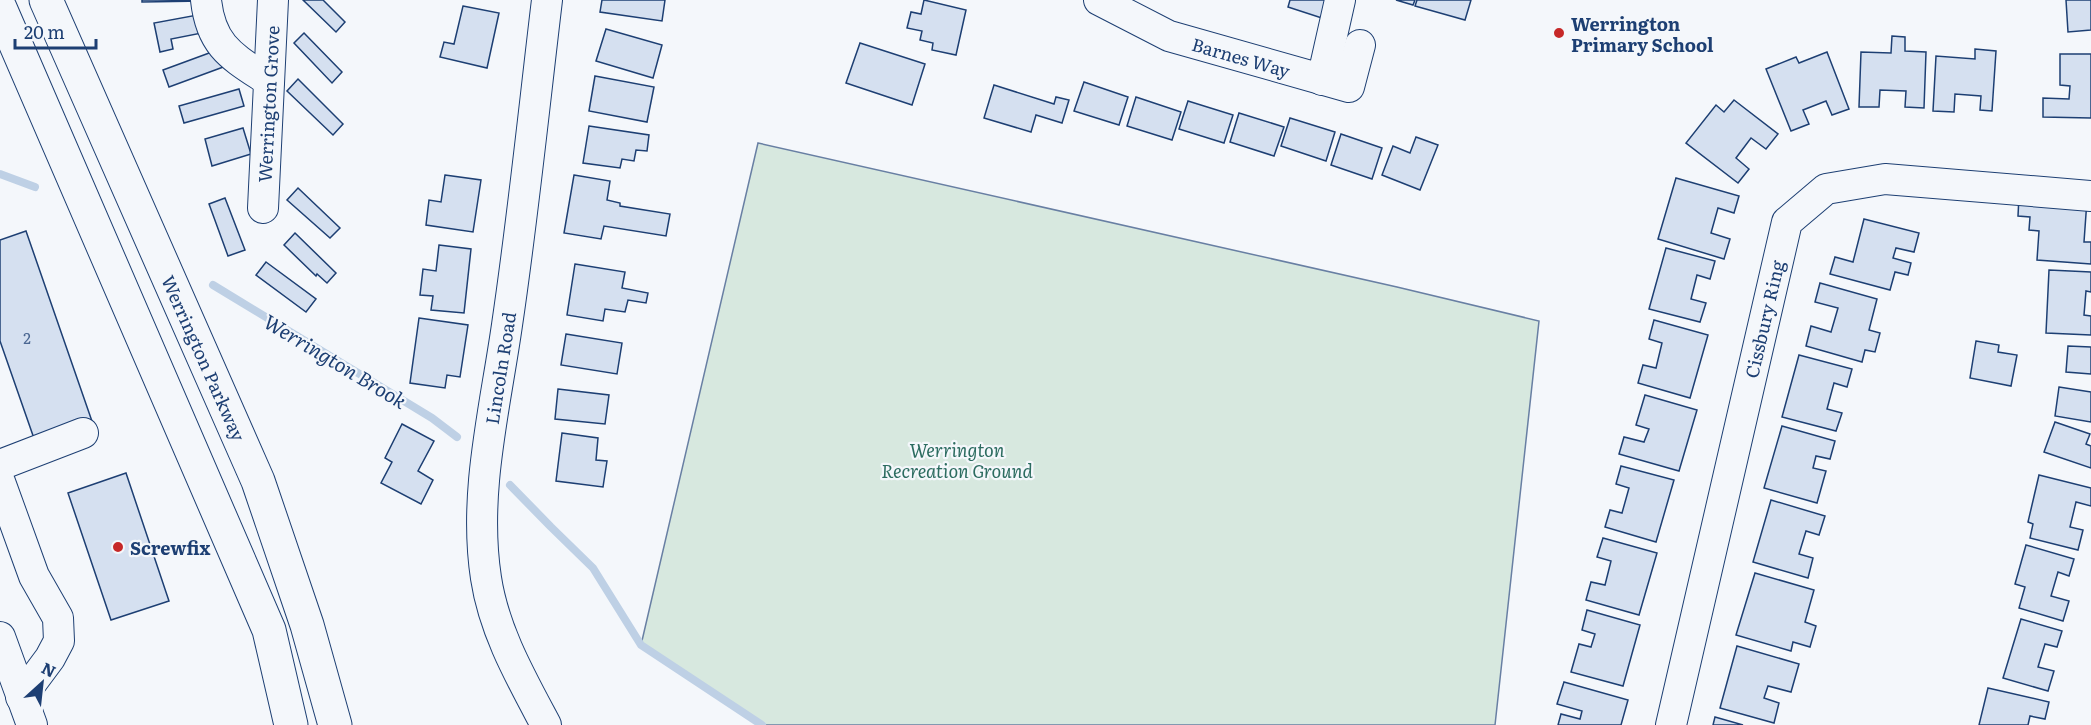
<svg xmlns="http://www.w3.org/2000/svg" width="2091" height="725" font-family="Literata,serif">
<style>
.green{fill:#d7e8df;stroke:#687fa3;stroke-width:1.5}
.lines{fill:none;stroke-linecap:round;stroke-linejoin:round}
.stream{stroke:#bed0e5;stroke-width:8}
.building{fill:#d5e0f0;stroke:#1d3f73;stroke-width:1.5}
.minor-casing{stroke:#1d3f73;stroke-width:32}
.highway-casing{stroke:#1d3f73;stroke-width:35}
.minor{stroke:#f4f7fb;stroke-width:30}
.highway{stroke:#f4f7fb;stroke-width:33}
.poi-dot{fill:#c62828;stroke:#f4f7fb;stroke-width:2}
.labels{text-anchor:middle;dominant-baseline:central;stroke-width:4.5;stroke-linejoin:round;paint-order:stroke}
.number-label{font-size:15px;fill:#4b6792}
.poi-label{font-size:18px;font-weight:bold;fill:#1d3f73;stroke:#f4f7fb;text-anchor:start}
.street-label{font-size:18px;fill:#1d3f73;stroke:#f4f7fb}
.park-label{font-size:18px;font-style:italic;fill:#2c6c60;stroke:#f4f7fb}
.water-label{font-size:20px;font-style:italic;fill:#1d3f73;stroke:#f4f7fb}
</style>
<rect width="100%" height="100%" fill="#f4f7fb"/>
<polygon class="green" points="758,143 1397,287 1539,321 1495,725 762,725 641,645"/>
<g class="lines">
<g class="stream">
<polyline points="0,174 35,187"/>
<polyline points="213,285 432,418 457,437"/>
<polyline points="510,485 551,527 593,568 641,645 762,725"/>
</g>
</g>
<g class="building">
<polygon points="142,0 204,0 204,1 142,2"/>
<polygon points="303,0 323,0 345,22 336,32"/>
<polygon points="602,0 665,0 662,21 600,12"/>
<polygon points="924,0 966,10 956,55 932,50 933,43 920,40 922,31 907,28 911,12 921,14"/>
<polygon points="1290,0 1335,0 1331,21 1288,7"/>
<polygon points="1396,0 1415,0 1413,5"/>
<polygon points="1417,0 1471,0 1465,20 1415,6"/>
<polygon points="2066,0 2091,0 2091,30 2068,32"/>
<polygon points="463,6 499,13 487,68 440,57 444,42 454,44"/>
<polygon points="208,13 212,31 171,39 173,49 160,52 154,23"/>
<polygon points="606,29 662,45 653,78 596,61"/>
<polygon points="304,33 342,72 332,83 294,43"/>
<polygon points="1892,36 1905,37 1905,51 1926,52 1924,108 1905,107 1906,91 1880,90 1879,107 1859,107 1861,52 1891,53"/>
<polygon points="860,43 925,64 912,105 846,83"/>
<polygon points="220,49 226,66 169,87 163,70"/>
<polygon points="1975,49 1996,51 1992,111 1980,110 1981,96 1955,94 1954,112 1933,111 1936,56 1975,59"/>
<polygon points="1827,52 1849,109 1832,115 1826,101 1803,110 1809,124 1791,131 1766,69 1796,57 1799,63"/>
<polygon points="2060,54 2091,54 2091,118 2043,117 2043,98 2069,99 2070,86 2060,85"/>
<polygon points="595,76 654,87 647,122 589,111"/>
<polygon points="298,79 343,124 333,135 287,91"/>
<polygon points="1084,82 1128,97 1119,125 1074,111"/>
<polygon points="994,85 1054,104 1056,97 1069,100 1062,123 1036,115 1031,132 984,118"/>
<polygon points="239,89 244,106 184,123 179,106"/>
<polygon points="1136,97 1181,112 1172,140 1127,126"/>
<polygon points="1734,100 1778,134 1766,149 1751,138 1736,158 1749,169 1738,183 1686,143 1716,105 1724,112"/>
<polygon points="1188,101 1233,115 1224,143 1179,129"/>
<polygon points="1239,113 1284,127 1274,156 1230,142"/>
<polygon points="1290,118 1335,132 1326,161 1281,146"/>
<polygon points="589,126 649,135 647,151 636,150 634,161 622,159 620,168 583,163"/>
<polygon points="243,128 251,154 212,166 205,139"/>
<polygon points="1341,134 1382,148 1372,179 1331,165"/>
<polygon points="1416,137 1438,145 1420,190 1382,175 1393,146 1410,153"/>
<polygon points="445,175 481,180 473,232 426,225 429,200 441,202"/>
<polygon points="574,175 610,181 607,200 620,203 620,206 670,214 666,236 604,226 601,239 564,233"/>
<polygon points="1676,178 1739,196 1734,213 1718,208 1711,233 1730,239 1724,259 1658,239"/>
<polygon points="298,188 340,228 330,238 287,200"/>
<polygon points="2019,196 2087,200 2084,242 2091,242 2091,264 2037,260 2039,231 2029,230 2030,217 2018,216"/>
<polygon points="225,198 245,250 228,256 209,204"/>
<polygon points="1864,219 1919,233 1914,252 1896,248 1893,258 1911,263 1908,275 1895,272 1890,290 1830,274 1835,257 1853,262"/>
<polygon points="26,231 94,427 37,447 0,341 0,240"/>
<polygon points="295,233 336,273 327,283 317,274 316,276 284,245"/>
<polygon points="439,245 471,249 464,313 431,310 433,296 420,295 423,269 436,271"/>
<polygon points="1666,248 1715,261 1710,279 1697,275 1691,299 1706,303 1700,322 1649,309"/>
<polygon points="266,262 316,299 306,312 256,275"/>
<polygon points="575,264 625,272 622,288 648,293 646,303 628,300 625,312 605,309 603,321 567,315"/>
<polygon points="2049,270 2091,272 2091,292 2086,291 2084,315 2091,316 2091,335 2046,333"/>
<polygon points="1820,283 1877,299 1869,330 1880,333 1875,352 1865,350 1862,362 1806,346 1811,326 1831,332 1838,308 1815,302"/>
<polygon points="419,318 468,325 460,377 447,375 445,388 410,383"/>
<polygon points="1654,320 1708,335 1690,398 1638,383 1643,365 1656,368 1662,343 1649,339"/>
<polygon points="566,334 622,343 617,374 561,365"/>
<polygon points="1976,341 1999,345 1998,352 2017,355 2011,386 1970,378"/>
<polygon points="2068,346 2091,347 2091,374 2066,372"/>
<polygon points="1799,355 1852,369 1847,387 1834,383 1827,409 1842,413 1836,431 1782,417"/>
<polygon points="2059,387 2091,392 2091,422 2055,416"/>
<polygon points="558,389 609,395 605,424 555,419"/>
<polygon points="1645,395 1697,410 1679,471 1619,454 1624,437 1644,442 1649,429 1636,425"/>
<polygon points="2055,422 2090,434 2086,444 2091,446 2091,468 2044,452"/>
<polygon points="402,424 434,441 418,471 433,480 421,504 381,483 392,462 385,458"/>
<polygon points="1782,426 1835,441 1830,459 1816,456 1813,468 1826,471 1817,503 1764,488"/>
<polygon points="562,433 598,438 596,460 607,461 603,487 556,481"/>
<polygon points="1621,466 1674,480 1656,542 1605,527 1610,510 1622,513 1629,488 1616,484"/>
<polygon points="126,473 169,601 111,620 68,493"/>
<polygon points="2039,475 2091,488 2091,506 2076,502 2070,527 2083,530 2078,550 2030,538 2033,524 2028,522"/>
<polygon points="1771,500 1825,516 1819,535 1806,531 1799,554 1813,558 1808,578 1753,562"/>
<polygon points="1603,538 1657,553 1639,615 1586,600 1591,582 1605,585 1611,561 1597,557"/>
<polygon points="2026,545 2074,559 2069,576 2058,572 2051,596 2069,601 2063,621 2019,608 2025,587 2015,584"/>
<polygon points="1755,573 1814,590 1805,622 1816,626 1810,647 1793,642 1791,651 1736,635"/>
<polygon points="1587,610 1640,625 1623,686 1571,672 1579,644 1591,647 1595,634 1582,630"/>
<polygon points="2021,619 2062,631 2057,647 2045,644 2038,667 2054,671 2048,691 2003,678"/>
<polygon points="1737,646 1799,664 1791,692 1768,686 1764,698 1779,703 1774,723 1720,708"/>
<polygon points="1564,682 1628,700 1621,725 1558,725 1561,714 1580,719 1582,711 1557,704"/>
<polygon points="1988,688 2049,702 2045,719 2030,716 2028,725 1979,725"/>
<polygon points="1715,717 1743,725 1713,725"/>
</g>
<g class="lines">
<defs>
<g id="minor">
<path d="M206,0C211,47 233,57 269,81"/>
<polyline points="1099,0 1169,36 1349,87 1360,45"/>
<polyline points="1322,80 1340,0"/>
<polyline points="263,208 273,0"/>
<polyline points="0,465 83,433"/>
<polyline points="0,482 34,576 58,618 59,641 50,658 21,697"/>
<polyline points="0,637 32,725"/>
<path d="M546,725C521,678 494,631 486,578C473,494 495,409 507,325C523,217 534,108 547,0"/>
<polyline points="1671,725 1787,222 1826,189 1885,179 2091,196"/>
</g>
<g id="highway">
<polyline points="46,0 258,481 307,625 335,725"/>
<polyline points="0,8 269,630 291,725"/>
</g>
</defs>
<use href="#minor" class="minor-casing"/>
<use href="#highway" class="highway-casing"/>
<use href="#minor" class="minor"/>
<use href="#highway" class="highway"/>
</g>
<g class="poi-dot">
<circle cx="1559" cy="33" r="6"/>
<circle cx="118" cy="547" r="6"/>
</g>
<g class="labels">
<g class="number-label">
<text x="27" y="337">2</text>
</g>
<g class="poi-label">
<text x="1571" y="23">Werrington<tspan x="1571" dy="21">Primary School</tspan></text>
<text x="130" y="547">Screwfix</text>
</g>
<g class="street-label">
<text transform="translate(1241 57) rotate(16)">Barnes Way</text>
<text transform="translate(268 104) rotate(-87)">Werrington Grove</text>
<text transform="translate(1764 319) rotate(-77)">Cissbury Ring</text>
<text transform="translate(204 358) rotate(66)">Werrington Parkway</text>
<text transform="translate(500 368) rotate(-81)">Lincoln Road</text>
</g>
<g class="park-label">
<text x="957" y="449">Werrington<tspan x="957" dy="21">Recreation Ground</tspan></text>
</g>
<g class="water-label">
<text transform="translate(336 360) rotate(31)">Werrington Brook</text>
</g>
</g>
<g transform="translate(42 683) rotate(27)" stroke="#f4f7fb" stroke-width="4.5" paint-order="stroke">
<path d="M0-4.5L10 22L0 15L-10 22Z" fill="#1d3f73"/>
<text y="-9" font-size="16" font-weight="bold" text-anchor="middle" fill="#1d3f73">N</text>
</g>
<path d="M15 39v9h81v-9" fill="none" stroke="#1d3f73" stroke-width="3"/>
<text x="24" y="39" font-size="18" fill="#1d3f73" stroke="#f4f7fb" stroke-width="4.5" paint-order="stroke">20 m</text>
</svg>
